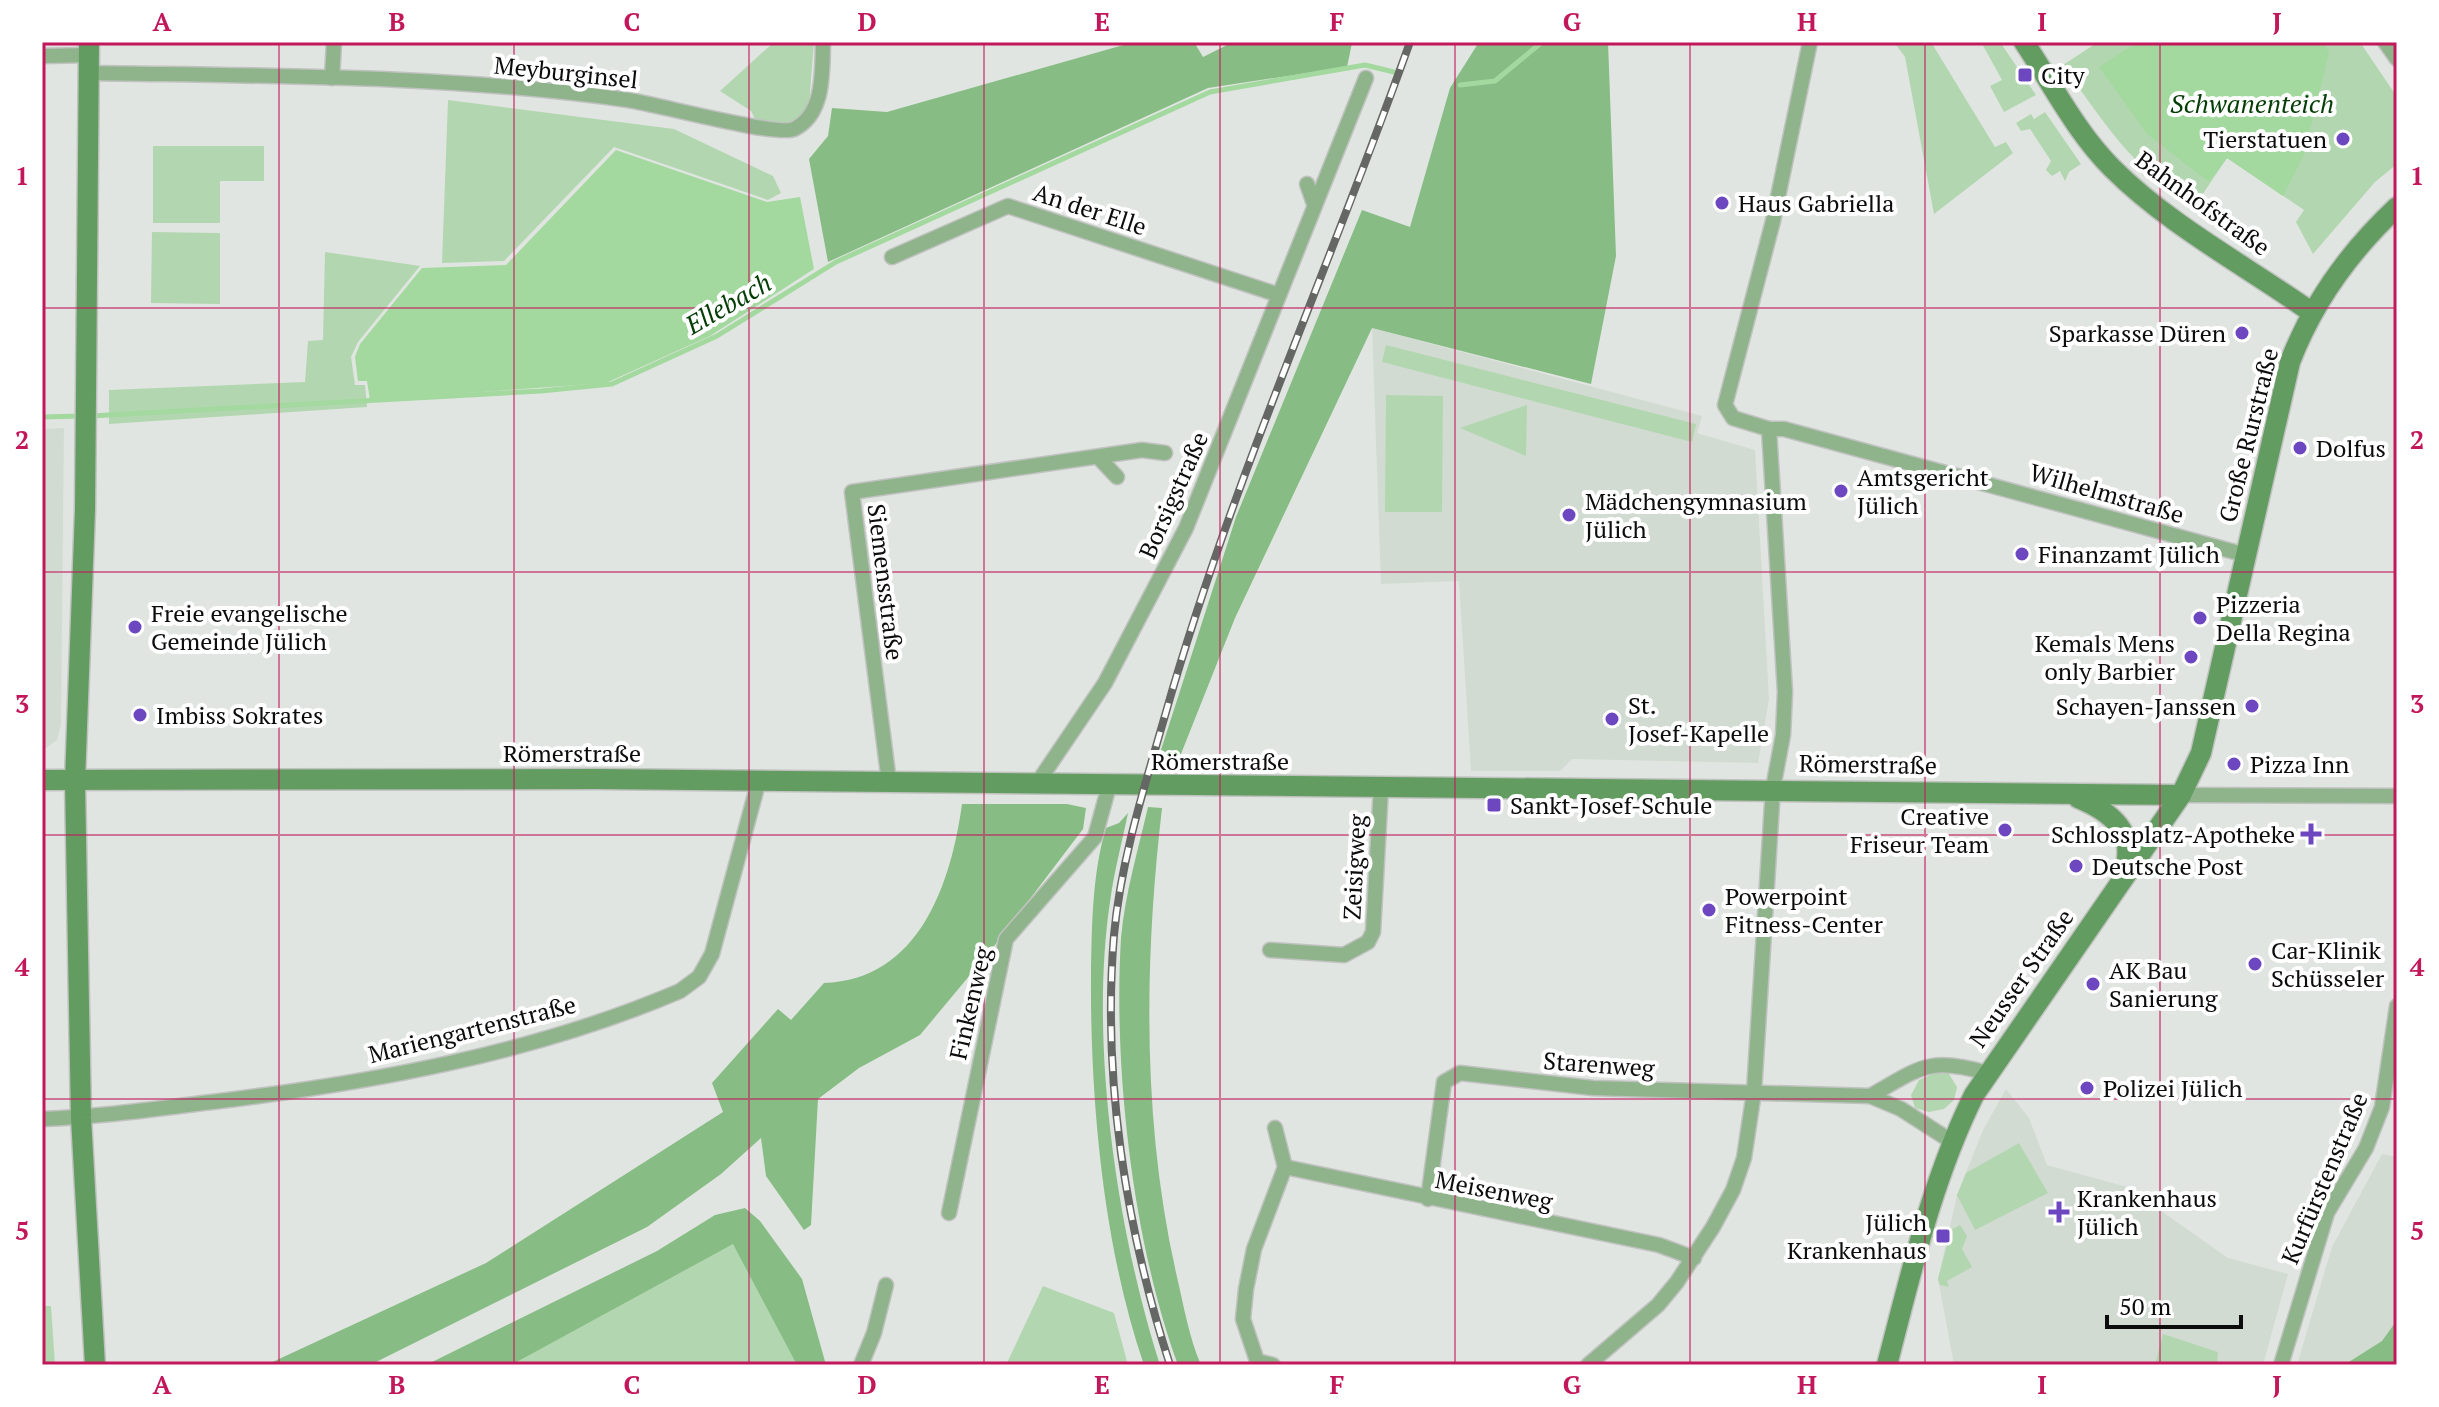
<svg xmlns="http://www.w3.org/2000/svg" width="2439" height="1407" font-family="'PT Serif',serif">
<style>
.built{fill:#d2dbd1}
.green{fill:#b2d7b0}
.forest{fill:#87bc84}
.water{fill:#a3d99f}
.lines{fill:none;stroke-linecap:round;stroke-linejoin:round}
.stream{stroke:#a3d99f;stroke-width:5}
.minor-casing{stroke:#bfc2bf;stroke-width:17}
.secondary-casing{stroke:#bfc2bf;stroke-width:23}
.minor{stroke:#8fb48c;stroke-width:14}
.secondary{stroke:#639c60;stroke-width:20}
.rail-casing{stroke:#656765;stroke-width:8}
.rail{stroke:#fff;stroke-width:5;stroke-dasharray:15;stroke-linecap:butt}
.grid{fill:none;stroke:#c2185b;stroke-width:2;stroke-opacity:0.55}
.poi-dot{fill:#6d47c0;stroke:#fff;stroke-width:3}
.labels{text-anchor:middle;dominant-baseline:central;stroke-width:8;stroke-linejoin:round;paint-order:stroke}
.street-label{font-size:24px;fill:#0b0c0b;stroke:#fff}
.poi-label{font-size:24px;fill:#0b0c0b;stroke:#fff;text-anchor:start}
.water-label{font-size:26px;font-style:italic;fill:#043e06;stroke:#fff}
.neatline{fill:none;stroke:#c2185b;stroke-width:3}
.grid-label{font-size:26px;text-anchor:middle;font-weight:bold;fill:#c2185b}
</style>
<rect width="100%" height="100%" fill="#e1e5e1"/>
<g class="built">
<polygon points="1372,328 1702,416 1697,433 1755,450 1769,699 1758,763 1572,759 1560,771 1471,771 1459,581 1381,584"/>
<polygon points="64,428 61,725 57,740 42,751 42,429"/>
<polygon points="2006,1089 2029,1118 2047,1165 2127,1187 2228,1258 2288,1274 2263,1365 1954,1365 1938,1279 1957,1195 1983,1130"/>
<polygon points="2382,1154 2397,1157 2397,1320 2382,1341 2344,1365 2297,1365 2332,1247"/>
</g>
<g class="green">
<polygon points="774,42 814,42 809,105 791,126 757,123 751,111 720,91"/>
<polygon points="1894,42 1931,42 1995,147 2006,142 2013,153 1934,214 1905,57"/>
<polygon points="1981,42 2000,42 2036,95 2004,112 1990,86 2002,80"/>
<path d="M2098,42H2360L2397,97V164L2375,182L2313,254L2296,222L2304,210L2227,158L2194,207C2129,164 2107,127 2063,65Z"/>
<polygon points="448,100 674,129 773,176 781,193 768,200 614,147 504,261 442,263"/>
<polygon points="2045,112 2081,164 2069,172 2065,181 2060,171 2052,176 2046,170 2051,161 2030,129 2021,131 2016,123 2031,114 2034,119"/>
<polygon points="153,146 264,146 264,181 220,181 220,223 153,223"/>
<polygon points="152,232 220,233 220,304 151,303"/>
<polygon points="325,252 420,266 358,342 351,357 355,385 365,385 367,407 109,424 109,390 305,382 308,341 323,340"/>
<polygon points="1386,345 1696,424 1692,442 1382,362"/>
<polygon points="1386,395 1443,396 1442,512 1385,512"/>
<polygon points="1527,405 1526,456 1460,428"/>
<polygon points="1935,1073 1949,1074 1957,1087 1954,1100 1944,1109 1929,1112 1915,1108 1911,1095 1919,1080"/>
<polygon points="2019,1143 2048,1193 1975,1230 1957,1195 1966,1173"/>
<polygon points="1960,1225 1967,1236 1962,1249 1972,1267 1947,1281 1949,1287 1940,1285 1938,1279 1951,1230"/>
<polygon points="733,1244 805,1365 480,1365"/>
<polygon points="1043,1286 1114,1313 1128,1365 1006,1365"/>
<polygon points="42,1306 51,1306 55,1365 42,1365"/>
<polygon points="2163,1334 2218,1352 2217,1365 2155,1365"/>
</g>
<g class="forest">
<polygon points="1134,42 1194,42 1203,57 1233,42 1352,43 1347,67 1208,88 828,262 809,159 828,136 832,108 887,112"/>
<polygon points="1479,42 1608,42 1616,256 1591,384 1372,328 1235,618 1175,769 1160,753 1236,517 1362,210 1410,227 1450,88"/>
<path d="M962,804H1067L1086,808L1083,829L995,945L920,1035L859,1068L818,1099L811,1225L804,1230L766,1176L761,1138L721,1174L647,1227L370,1365H266L486,1263L723,1112L712,1083L778,1009L791,1020L824,983C919,980 951,884 962,804Z"/>
<path d="M1148,807L1162,808C1144,963 1142,1124 1177,1277C1184,1307 1189,1337 1201,1365H1178C1133,1243 1113,1068 1121,938C1125,894 1138,850 1148,807Z"/>
<path d="M1128,813C1122,842 1114,872 1110,902C1089,1042 1117,1231 1160,1365H1144C1103,1246 1090,1098 1091,973C1092,926 1092,874 1106,828L1119,823Z"/>
<polygon points="745,1208 760,1221 802,1279 826,1365 797,1365 733,1244 511,1365 426,1365 657,1251 715,1215"/>
<polygon points="2397,1320 2397,1365 2344,1365 2382,1341"/>
</g>
<g class="water">
<polygon points="2137,42 2322,42 2329,52 2304,155 2283,196 2227,158 2209,182 2147,134 2099,67"/>
<polygon points="616,150 767,202 800,197 814,269 710,336 606,383 370,400 367,381 358,381 355,357 360,344 422,268 506,265"/>
</g>
<g class="lines">
<g class="stream">
<polyline points="1460,85 1495,81 1542,42"/>
<polyline points="91,416 541,391 612,384 717,336 836,262 1210,92 1365,65 1394,72"/>
<polyline points="42,417 81,416"/>
</g>
<defs>
<g id="minor">
<polyline points="2385,42 2397,59"/>
<polyline points="42,56 89,55"/>
<path d="M89,73C269,76 450,75 628,100C656,104 777,137 794,129C825,114 822,71 823,42"/>
<polyline points="332,78 334,42"/>
<polyline points="1307,184 1314,204"/>
<polyline points="892,257 1008,206 1279,295"/>
<polyline points="1769,429 1784,429 2246,555"/>
<polyline points="1099,458 1117,477"/>
<polyline points="889,782 852,492 1142,450 1165,453"/>
<polyline points="1036,785 1105,683 1186,528 1366,78"/>
<polyline points="2181,795 2397,796"/>
<polyline points="1270,950 1344,955 1368,942 1373,932 1381,787"/>
<path d="M1870,1096C1920,1068 1928,1056 1987,1073"/>
<path d="M42,1119C99,1117 155,1109 212,1102C369,1083 533,1054 680,991L699,977L712,954L759,780"/>
<polyline points="1275,1128 1285,1167 1659,1245 1694,1258"/>
<polyline points="1428,1199 1444,1082 1460,1073 1593,1088 1870,1096 1901,1109 1951,1141"/>
<polyline points="949,1213 1006,939 1095,837 1109,786"/>
<polyline points="861,1365 874,1333 886,1285"/>
<polyline points="1273,1365 1257,1361 1243,1319 1246,1289 1254,1249 1285,1167"/>
<polyline points="1588,1365 1658,1305 1677,1282 1713,1227 1733,1190 1744,1158 1754,1092 1773,788 1783,735 1785,692 1769,429 1733,418 1725,405 1773,221 1810,42"/>
<polyline points="2281,1365 2327,1213 2366,1148 2382,1107 2397,1006"/>
</g>
<g id="secondary">
<polyline points="89,42 85,510 75,781 81,1118 95,1365"/>
<path d="M2024,42C2052,84 2076,132 2112,168C2170,226 2245,265 2311,312"/>
<polyline points="42,780 596,779 2181,795"/>
<path d="M2078,798C2112,812 2137,833 2124,872"/>
<path d="M1887,1365C1911,1273 1932,1180 1974,1095L2181,795L2201,753L2290,362C2313,302 2350,251 2397,207"/>
</g>
</defs>
<use href="#minor" class="minor-casing"/>
<use href="#secondary" class="secondary-casing"/>
<use href="#minor" class="minor"/>
<use href="#secondary" class="secondary"/>
<defs>
<path id="rail" d="M1170,1365C1126,1229 1102,1078 1114,935C1121,859 1145,785 1166,712C1231,484 1330,266 1410,42"/>
</defs>
<use href="#rail" class="rail-casing"/>
<use href="#rail" class="rail"/>
</g>
<path class="grid" d="M279,42V1365M514,42V1365M749,42V1365M984,42V1365M1220,42V1365M1455,42V1365M1690,42V1365M1925,42V1365M2160,42V1365M42,308H2397M42,572H2397M42,835H2397M42,1099H2397"/>
<g class="poi-dot">
<rect x="2017" y="67" width="16" height="16" rx="4"/>
<circle cx="2343" cy="139" r="8"/>
<circle cx="1722" cy="203" r="8"/>
<circle cx="2242" cy="333" r="8"/>
<circle cx="2300" cy="448" r="8"/>
<circle cx="1841" cy="491" r="8"/>
<circle cx="1569" cy="515" r="8"/>
<circle cx="2022" cy="554" r="8"/>
<circle cx="2200" cy="618" r="8"/>
<circle cx="135" cy="627" r="8"/>
<circle cx="2191" cy="657" r="8"/>
<circle cx="2252" cy="706" r="8"/>
<circle cx="140" cy="715" r="8"/>
<circle cx="1612" cy="719" r="8"/>
<circle cx="2234" cy="764" r="8"/>
<rect x="1486" y="797" width="16" height="16" rx="4"/>
<circle cx="2005" cy="830" r="8"/>
<path d="M2307 822h8v8h8v8h-8v8h-8v-8h-8v-8h8z"/>
<circle cx="2076" cy="866" r="8"/>
<circle cx="1709" cy="910" r="8"/>
<circle cx="2255" cy="964" r="8"/>
<circle cx="2093" cy="984" r="8"/>
<circle cx="2087" cy="1088" r="8"/>
<path d="M2055 1200h8v8h8v8h-8v8h-8v-8h-8v-8h8z"/>
<rect x="1935" y="1228" width="16" height="16" rx="4"/>
</g>
<g class="labels">
<g class="street-label">
<text transform="translate(566 72) rotate(6)">Meyburginsel</text>
<text transform="translate(2203 203) rotate(36)">Bahnhofstraße</text>
<text transform="translate(1090 209) rotate(18)">An der Elle</text>
<text transform="translate(2248 435) rotate(-76)">Große Rurstraße</text>
<text transform="translate(2107 493) rotate(16)">Wilhelmstraße</text>
<text transform="translate(1173 495) rotate(-66)">Borsigstraße</text>
<text transform="translate(886 582) rotate(83)">Siemensstraße</text>
<text x="572" y="753">Römerstraße</text>
<text x="1220" y="761">Römerstraße</text>
<text transform="translate(1868 764) rotate(1)">Römerstraße</text>
<text transform="translate(1354 867) rotate(-87)">Zeisigweg</text>
<text transform="translate(2021 978) rotate(-55)">Neusser Straße</text>
<text transform="translate(970 1003) rotate(-77)">Finkenweg</text>
<text transform="translate(472 1029) rotate(-14)">Mariengartenstraße</text>
<text transform="translate(1599 1064) rotate(4)">Starenweg</text>
<text transform="translate(2324 1178) rotate(-67)">Kurfürstenstraße</text>
<text transform="translate(1494 1190) rotate(11)">Meisenweg</text>
</g>
<g class="poi-label">
<text x="2041" y="75">City</text>
<text x="2327" y="139" text-anchor="end">Tierstatuen</text>
<text x="1738" y="203">Haus Gabriella</text>
<text x="2226" y="333" text-anchor="end">Sparkasse Düren</text>
<text x="2316" y="448">Dolfus</text>
<text x="1857" y="477">Amtsgericht<tspan x="1857" dy="28">Jülich</tspan></text>
<text x="1585" y="501">Mädchengymnasium<tspan x="1585" dy="28">Jülich</tspan></text>
<text x="2038" y="554">Finanzamt Jülich</text>
<text x="2216" y="604">Pizzeria<tspan x="2216" dy="28">Della Regina</tspan></text>
<text x="151" y="613">Freie evangelische<tspan x="151" dy="28">Gemeinde Jülich</tspan></text>
<text x="2175" y="643" text-anchor="end">Kemals Mens<tspan x="2175" dy="28">only Barbier</tspan></text>
<text x="1628" y="705">St.<tspan x="1628" dy="28">Josef-Kapelle</tspan></text>
<text x="2236" y="706" text-anchor="end">Schayen-Janssen</text>
<text x="156" y="715">Imbiss Sokrates</text>
<text x="2250" y="764">Pizza Inn</text>
<text x="1510" y="805">Sankt-Josef-Schule</text>
<text x="1989" y="816" text-anchor="end">Creative<tspan x="1989" dy="28">Friseur Team</tspan></text>
<text x="2295" y="834" text-anchor="end">Schlossplatz-Apotheke</text>
<text x="2092" y="866">Deutsche Post</text>
<text x="1725" y="896">Powerpoint<tspan x="1725" dy="28">Fitness-Center</tspan></text>
<text x="2271" y="950">Car-Klinik<tspan x="2271" dy="28">Schüsseler</tspan></text>
<text x="2109" y="970">AK Bau<tspan x="2109" dy="28">Sanierung</tspan></text>
<text x="2103" y="1088">Polizei Jülich</text>
<text x="2077" y="1198">Krankenhaus<tspan x="2077" dy="28">Jülich</tspan></text>
<text x="1927" y="1222" text-anchor="end">Jülich<tspan x="1927" dy="28">Krankenhaus</tspan></text>
</g>
<g class="water-label">
<text x="2252" y="103">Schwanenteich</text>
<text transform="translate(728 303) rotate(-30)">Ellebach</text>
</g>
</g>
<rect width="2439" height="1407" fill="none" stroke="#ffffff" stroke-width="88"/>
<path d="M2107 1315v12h134v-12" fill="none" stroke="#0b0c0b" stroke-width="4"/>
<text x="2119" y="1315" font-size="24" fill="#0b0c0b" stroke="#ffffff" stroke-width="6" paint-order="stroke">50 m</text>
<rect x="44" y="44" width="2351" height="1319" class="neatline"/>
<g class="grid-label">
<text x="162" y="31">A</text>
<text x="397" y="31">B</text>
<text x="632" y="31">C</text>
<text x="867" y="31">D</text>
<text x="1102" y="31">E</text>
<text x="1337" y="31">F</text>
<text x="1572" y="31">G</text>
<text x="1807" y="31">H</text>
<text x="2042" y="31">I</text>
<text x="2277" y="31">J</text>
<text x="22" y="185">1</text>
<text x="2417" y="185">1</text>
<text x="22" y="449">2</text>
<text x="2417" y="449">2</text>
<text x="22" y="713">3</text>
<text x="2417" y="713">3</text>
<text x="22" y="976">4</text>
<text x="2417" y="976">4</text>
<text x="22" y="1240">5</text>
<text x="2417" y="1240">5</text>
<text x="162" y="1394">A</text>
<text x="397" y="1394">B</text>
<text x="632" y="1394">C</text>
<text x="867" y="1394">D</text>
<text x="1102" y="1394">E</text>
<text x="1337" y="1394">F</text>
<text x="1572" y="1394">G</text>
<text x="1807" y="1394">H</text>
<text x="2042" y="1394">I</text>
<text x="2277" y="1394">J</text>
</g>
</svg>
